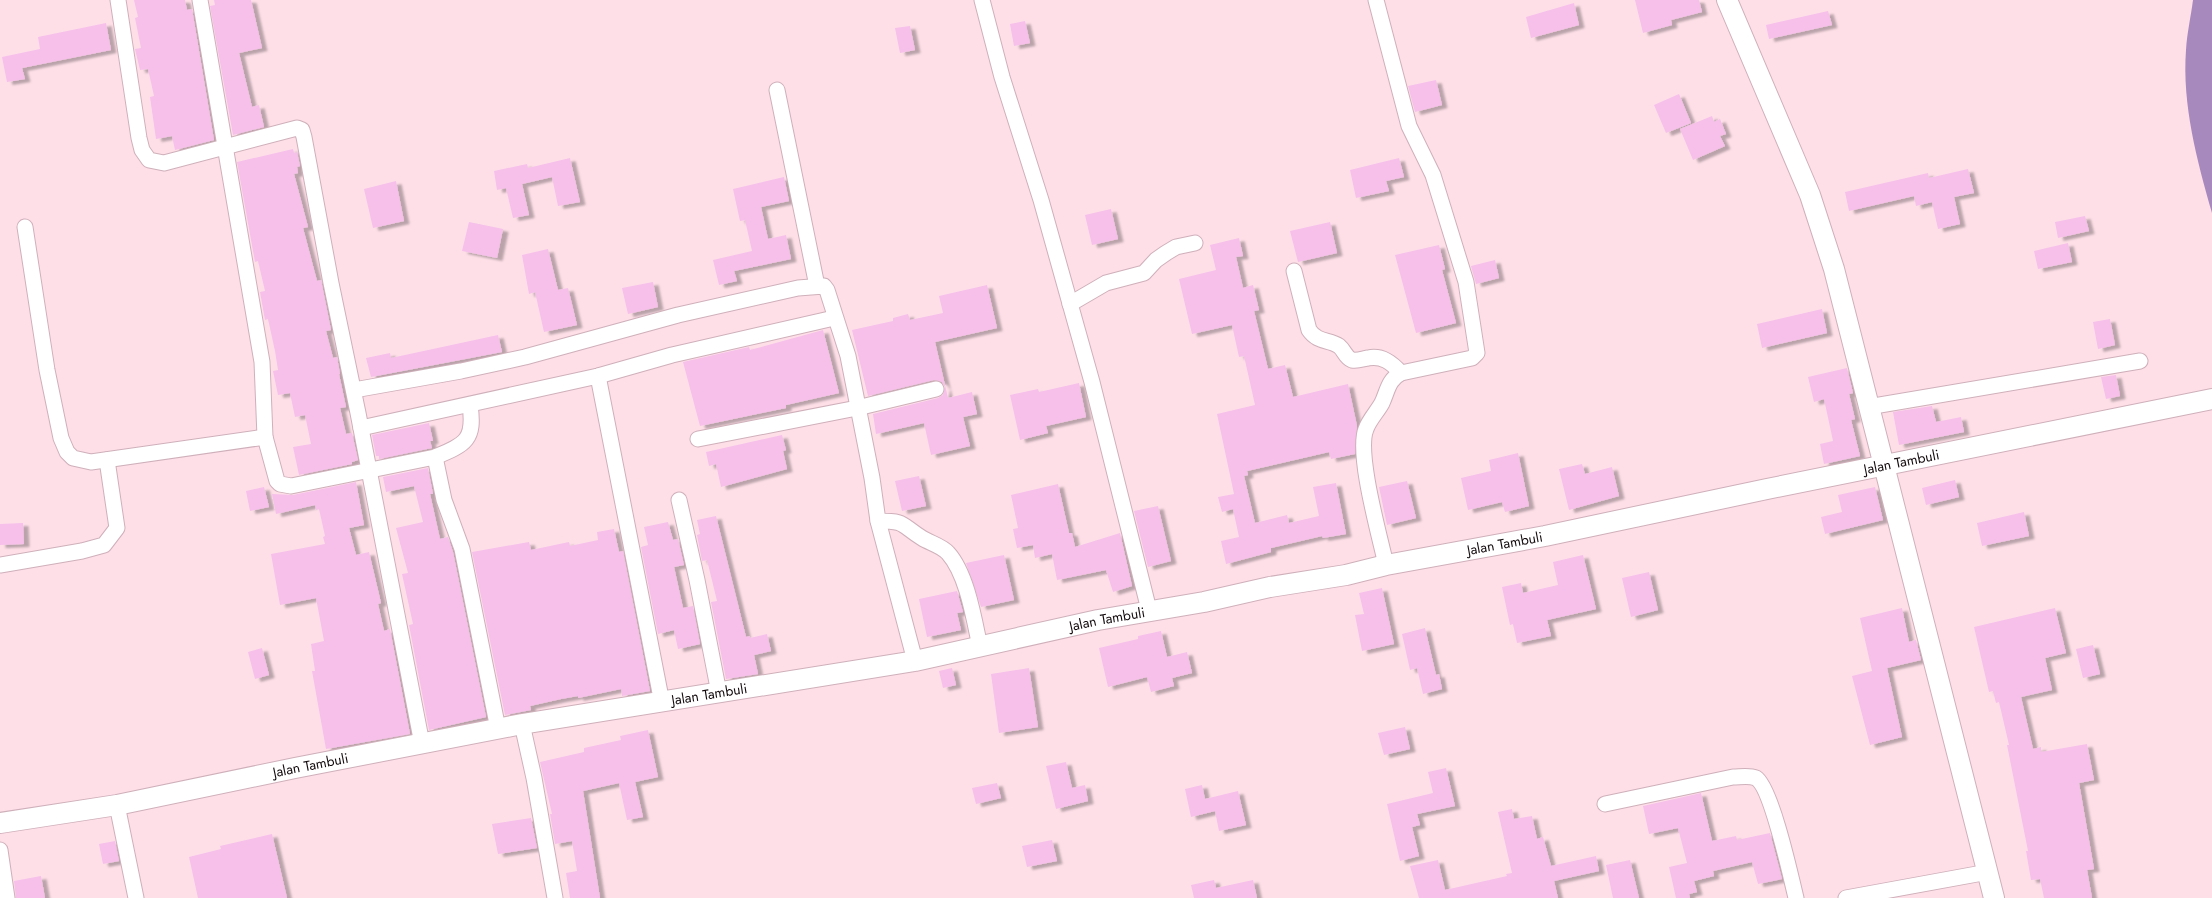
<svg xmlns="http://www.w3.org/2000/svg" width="2212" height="898" font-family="Jost,sans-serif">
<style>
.water{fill:#a889bd}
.building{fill:#f6c0ea;filter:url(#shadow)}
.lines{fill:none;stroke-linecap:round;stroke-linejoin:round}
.street-casing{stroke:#cfb0ba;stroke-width:17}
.secondary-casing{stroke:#cfb0ba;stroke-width:22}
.street{stroke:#fff;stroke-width:15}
.secondary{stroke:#fff;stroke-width:20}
.labels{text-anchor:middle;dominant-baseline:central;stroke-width:5;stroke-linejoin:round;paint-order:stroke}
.street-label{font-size:14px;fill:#12090c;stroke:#fedfe8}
</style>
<defs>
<filter id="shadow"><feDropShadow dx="5.5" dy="3" stdDeviation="1" flood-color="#0004"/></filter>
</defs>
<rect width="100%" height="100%" fill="#fedfe8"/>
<path class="water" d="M2193,0H2212V213C2197,160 2182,105 2186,50C2187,33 2191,16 2193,0Z"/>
<g class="building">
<polygon points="134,0 185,0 187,10 192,9 214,140 175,150 172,136 156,139 150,97 154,96 148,69 140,70 135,49 141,48 135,18 138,17"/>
<polygon points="214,0 251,0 262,48 239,53 252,107 259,105 264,127 233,135 210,6 215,5"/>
<polygon points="1635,0 1699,0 1702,12 1671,20 1672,25 1643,33"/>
<polygon points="1574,3 1579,25 1531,38 1526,17"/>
<polygon points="1828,11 1832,25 1769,39 1766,25"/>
<polygon points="1025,21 1030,43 1014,46 1010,24"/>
<polygon points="106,23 111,50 22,68 25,79 7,82 2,57 40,49 38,37"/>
<polygon points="910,26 915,50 900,53 895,28"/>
<polygon points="1436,80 1442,105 1415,112 1408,86"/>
<polygon points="1679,94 1691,123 1666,133 1654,105"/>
<polygon points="1712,116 1714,122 1720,119 1726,134 1720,136 1725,146 1693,160 1680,129"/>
<polygon points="293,149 294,153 297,152 300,166 297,167 298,173 294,174 308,227 303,228 317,281 321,280 331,330 326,331 333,358 337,357 340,374 339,374 346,407 340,408 346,434 352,433 358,460 352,462 352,464 299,475 293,447 311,444 305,415 295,417 290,393 278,395 273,371 278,370 275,351 268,319 265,320 260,292 265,291 258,261 255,262 237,162"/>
<polygon points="570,158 580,202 558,206 552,177 522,184 529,215 513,218 506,188 497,190 494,171 527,164 528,168"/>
<polygon points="1399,158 1404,177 1386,181 1389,191 1356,198 1350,170"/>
<polygon points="1968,169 1974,193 1954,197 1960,224 1938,229 1932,202 1916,206 1914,196 1849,211 1845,192 1928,173 1929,178"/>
<polygon points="784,177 789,201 761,207 768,239 786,235 791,259 734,271 737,281 719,285 713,260 752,251 745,220 740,221 733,189"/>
<polygon points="396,181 404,221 373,228 364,189"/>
<polygon points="1111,209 1118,239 1092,245 1085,215"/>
<polygon points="2085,216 2089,231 2058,238 2055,222"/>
<polygon points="469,222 503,229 497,258 462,251"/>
<polygon points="1330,222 1337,253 1298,262 1290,231"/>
<polygon points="1239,238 1243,256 1236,257 1243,288 1253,285 1259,310 1254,311 1268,369 1285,365 1293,397 1348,384 1357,426 1355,454 1331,459 1329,452 1247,471 1248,475 1244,476 1255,523 1287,515 1289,523 1319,516 1313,487 1336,483 1346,534 1323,538 1322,536 1271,548 1271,552 1226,564 1221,541 1239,537 1233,509 1222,512 1218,497 1234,494 1217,414 1255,405 1244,356 1239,357 1232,325 1192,334 1179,279 1216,270 1210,245"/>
<polygon points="2068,243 2072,262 2038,269 2034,251"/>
<polygon points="1439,245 1445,269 1442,270 1456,323 1416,333 1395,255"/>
<polygon points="548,249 558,290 568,288 577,325 544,332 535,292 529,294 522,255"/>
<polygon points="1495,260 1499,278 1476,284 1471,266"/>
<polygon points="653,282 658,307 628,314 622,288"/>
<polygon points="987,285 997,328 935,342 948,398 972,392 977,414 963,417 970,446 931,455 924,423 876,434 873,414 938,398 943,395 945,387 942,382 934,380 868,396 852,330 893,321 893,318 908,314 910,320 943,313 939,296"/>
<polygon points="1822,309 1827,333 1762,348 1757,324"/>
<polygon points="2110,319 2115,345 2098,349 2093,322"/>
<polygon points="823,330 839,393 786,405 786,408 700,426 683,362 749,347 750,350"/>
<polygon points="498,335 502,352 371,377 366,358 390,353 391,358"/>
<polygon points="1847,368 1853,393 1849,394 1855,419 1851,420 1860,456 1824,464 1820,444 1833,441 1824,399 1814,402 1808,377"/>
<polygon points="2116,375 2120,396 2106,399 2101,377"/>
<polygon points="1079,383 1086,417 1046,426 1048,433 1020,440 1010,395 1038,389 1039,392"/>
<polygon points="1932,406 1936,422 1961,417 1964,432 1899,445 1893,412"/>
<polygon points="429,423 433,441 430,441 432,448 379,459 379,456 376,456 372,435"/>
<polygon points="782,435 786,450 783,451 787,469 721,487 716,464 709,466 706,452"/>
<polygon points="1518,453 1529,506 1505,512 1502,502 1468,510 1461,478 1491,471 1489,460"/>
<polygon points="1582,464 1585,474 1612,467 1619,496 1569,510 1559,469"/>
<polygon points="428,468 433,494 430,494 440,539 448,537 453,552 486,717 429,730 409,625 413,624 402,574 408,573 396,528 423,522 414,486 386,492 383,477"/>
<polygon points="919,476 926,506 902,511 895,481"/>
<polygon points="1955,480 1959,497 1926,505 1922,488"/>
<polygon points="1407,481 1416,518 1387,525 1379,487"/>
<polygon points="356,482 364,525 349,528 356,555 369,552 381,603 378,604 384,631 390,629 410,734 326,749 312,671 315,671 311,644 324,641 316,598 280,605 271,554 325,544 323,537 325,536 319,509 316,510 315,505 276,514 272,494 293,495"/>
<polygon points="1058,484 1069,533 1072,533 1075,547 1120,533 1132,586 1113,592 1106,570 1057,580 1052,554 1035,558 1033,545 1017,548 1013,529 1018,528 1011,495"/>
<polygon points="264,487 269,507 250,511 246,491"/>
<polygon points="1875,487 1883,520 1825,534 1821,517 1842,512 1838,495"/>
<polygon points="1158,506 1171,561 1148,567 1134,511"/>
<polygon points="2024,512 2029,536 1982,546 1977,523"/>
<polygon points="716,516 746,637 750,636 750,638 767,634 771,651 754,655 758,674 726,679 711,602 717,601 707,560 702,561 697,535 700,534 697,520"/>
<polygon points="668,522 673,540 678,539 684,565 674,567 683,608 693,606 700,644 678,649 674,630 658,634 641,547 648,545 644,527"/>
<polygon points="23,523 24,544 0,545 0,524"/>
<polygon points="614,529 619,552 623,551 650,691 622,696 621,689 578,698 578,696 561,699 530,706 531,710 505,715 472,552 529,542 531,550 569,542 570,546 598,540 597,532"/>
<polygon points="1004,555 1014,600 981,607 966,563"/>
<polygon points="1583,555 1596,609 1547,620 1551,636 1517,643 1513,624 1510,625 1502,587 1521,583 1523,593 1558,585 1553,562"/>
<polygon points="1649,572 1658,610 1631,617 1622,578"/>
<polygon points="1382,588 1394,644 1362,651 1355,615 1364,614 1359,593"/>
<polygon points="957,591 963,612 957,613 961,630 927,637 919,599"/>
<polygon points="1902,608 1909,642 1916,640 1921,660 1887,668 1902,737 1870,745 1852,676 1872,671 1860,618"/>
<polygon points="2055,608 2066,653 2045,658 2052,690 2021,697 2033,749 2041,747 2041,752 2087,744 2094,780 2079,783 2094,869 2087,870 2092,898 2044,898 2040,879 2031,880 2026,851 2028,851 2007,745 2009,745 1999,702 1996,703 1993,691 1989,692 1974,627"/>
<polygon points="1425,628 1436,675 1439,674 1442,689 1423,694 1417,668 1410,670 1402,634"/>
<polygon points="1161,631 1167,657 1187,652 1192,673 1172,678 1174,686 1151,692 1147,677 1108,687 1099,648 1138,639 1138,636"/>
<polygon points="2093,645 2100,674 2083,678 2076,649"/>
<polygon points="262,648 269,675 255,679 248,652"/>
<polygon points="952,668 956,685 943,688 939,671"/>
<polygon points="1029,668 1038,727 999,733 991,674"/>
<polygon points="1405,727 1410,749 1384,755 1378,733"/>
<polygon points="648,730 658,777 635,782 643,817 627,820 619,783 583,791 600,898 570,898 566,873 577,871 572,841 555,844 550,814 552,814 540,762 584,752 584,748 621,740 620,736"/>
<polygon points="1066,762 1072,788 1085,785 1088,801 1056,809 1046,766"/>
<polygon points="1446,768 1455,806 1417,814 1420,825 1412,827 1419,856 1400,861 1387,804 1433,793 1428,772"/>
<polygon points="997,783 1001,798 976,804 972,788"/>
<polygon points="1202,785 1205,799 1238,791 1246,825 1219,831 1215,811 1191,817 1185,789"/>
<polygon points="1701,793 1712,841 1736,836 1737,840 1770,833 1782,879 1758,884 1752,862 1713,871 1714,876 1694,881 1697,892 1689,894 1690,898 1676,898 1669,867 1687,863 1678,828 1649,834 1643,806"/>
<polygon points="1512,809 1514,819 1532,816 1537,839 1543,837 1551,866 1596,856 1599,871 1554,881 1558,898 1419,898 1410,866 1438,860 1445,890 1507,876 1506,874 1512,873 1498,812"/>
<polygon points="531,818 537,848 498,854 492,824"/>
<polygon points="272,834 287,898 198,898 189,857 221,849 220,846"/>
<polygon points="1052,840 1057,861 1027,867 1022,846"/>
<polygon points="115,841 119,861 103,864 99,844"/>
<polygon points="1630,860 1639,898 1613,898 1606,865"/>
<polygon points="41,876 45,898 16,898 14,881"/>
<polygon points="1214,880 1216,888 1253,880 1257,898 1194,898 1191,885"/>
</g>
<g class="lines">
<defs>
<g id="street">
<polyline points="118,0 139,138 142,150 149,160 164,163 297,128 302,130 304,137 331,283 358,413 422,744"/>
<path d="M200,0L262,362L265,437L277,481L280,484L291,486L435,457C466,444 475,440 470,405"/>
<polyline points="982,0 1002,77 1041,200 1092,382 1149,610"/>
<path d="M1376,0L1409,126L1433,175L1466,282L1477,353L1472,358L1401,373C1388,380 1388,390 1382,403C1377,412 1369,420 1366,429C1356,453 1380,537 1386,565"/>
<polyline points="777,90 817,286"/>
<polyline points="25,227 47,370 61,438 67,452 73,458 91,462 265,437"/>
<path d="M1294,271L1309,330C1318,343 1329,339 1339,346C1345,351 1345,357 1352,360C1358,361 1362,359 1368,358C1382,355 1392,363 1401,373"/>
<polyline points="1070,304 1106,283 1144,273 1156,260 1166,253 1176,247 1195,243"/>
<polyline points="598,376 662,703"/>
<path d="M354,390L461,371L525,357L678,315L798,288L824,286L827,290L848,356L872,478L878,521C906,521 900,524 922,538C930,543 942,546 948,553C967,574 974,619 980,647"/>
<polyline points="1868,407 2140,361"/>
<polyline points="361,428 598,376 672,355 834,318"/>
<polyline points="698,439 857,408 936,389"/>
<polyline points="435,457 444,500 462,549 498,729"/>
<polyline points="679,500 697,580 719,693"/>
<polyline points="878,521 915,661"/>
<polyline points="0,565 82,551 104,545 117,528 107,460"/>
<polyline points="522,724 534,778 555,898"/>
<path d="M1605,804L1733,777C1740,777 1749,775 1756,778C1771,787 1791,877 1796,898"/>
<polyline points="117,805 136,898"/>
<polyline points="0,850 7,898"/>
<polyline points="1846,898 1988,872"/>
</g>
<g id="secondary">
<polyline points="1727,0 1810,195 1834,269 1994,898"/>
<path id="s1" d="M0,823L117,805L295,768L522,724L915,661L1098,620L1204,602L1270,587L1346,575L1386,565L1545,536L1767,489L2212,399"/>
</g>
</defs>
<use href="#street" class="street-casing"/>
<use href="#secondary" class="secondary-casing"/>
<use href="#street" class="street"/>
<use href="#secondary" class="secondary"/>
</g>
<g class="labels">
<g class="street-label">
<text stroke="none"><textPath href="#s1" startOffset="1936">Jalan Tambuli</textPath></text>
<text stroke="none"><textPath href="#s1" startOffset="1531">Jalan Tambuli</textPath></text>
<text stroke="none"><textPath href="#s1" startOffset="1126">Jalan Tambuli</textPath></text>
<text stroke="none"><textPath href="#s1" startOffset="721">Jalan Tambuli</textPath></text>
<text stroke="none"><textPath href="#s1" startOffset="316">Jalan Tambuli</textPath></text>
</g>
</g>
</svg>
